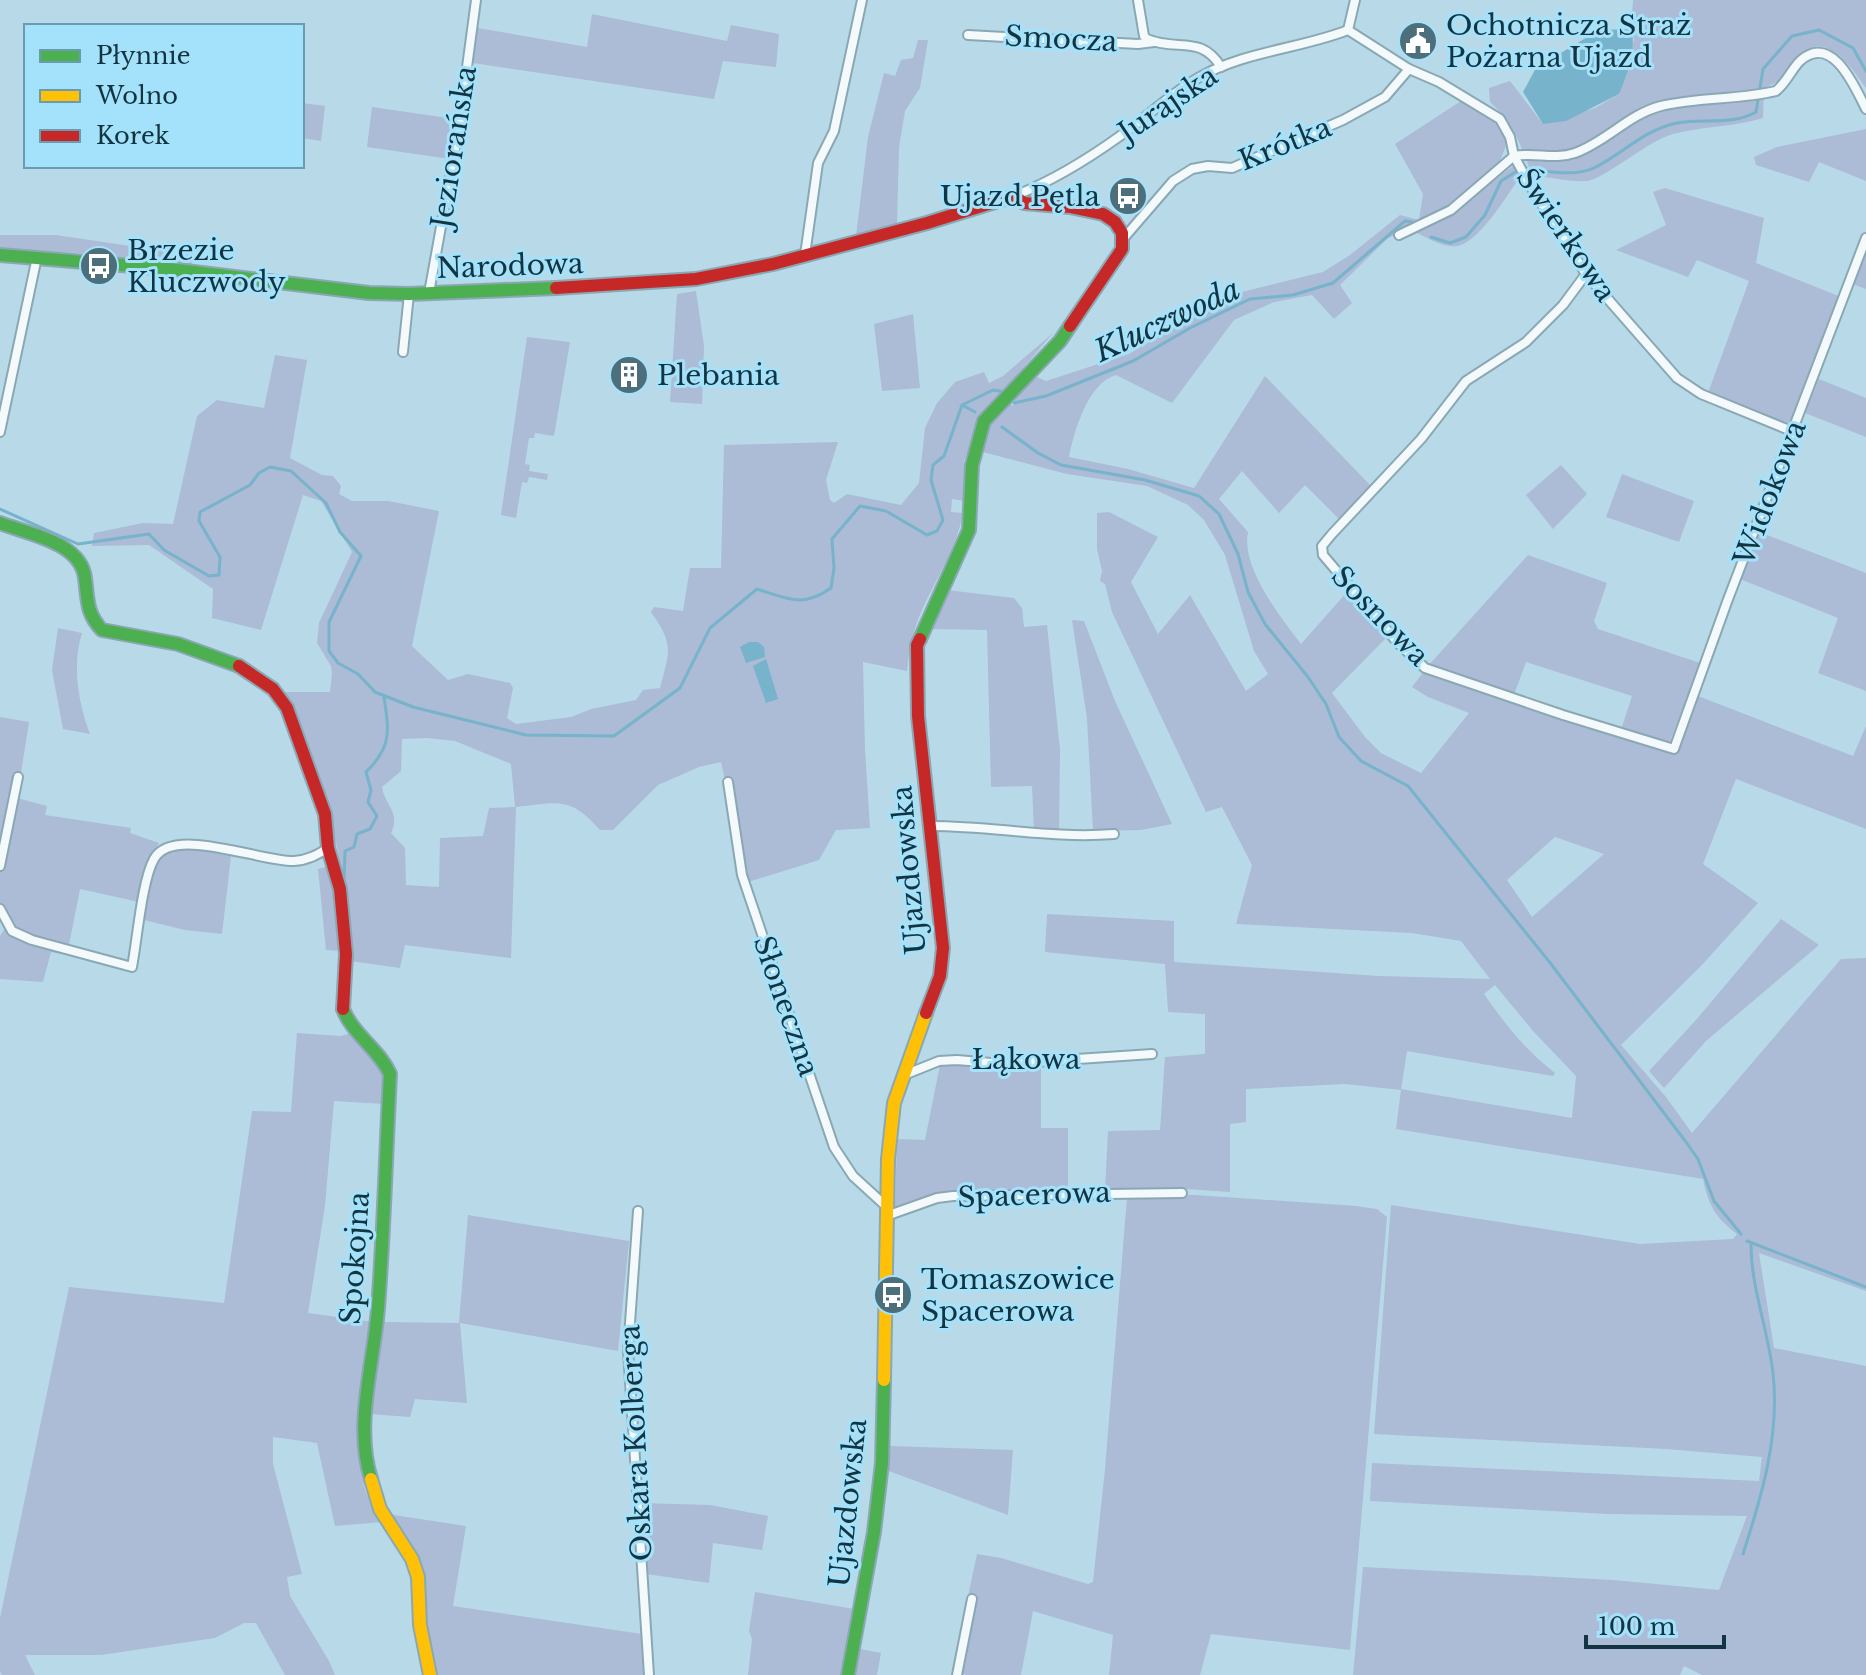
<svg xmlns="http://www.w3.org/2000/svg" width="1866" height="1675" font-family="'Libre Baskerville',serif">
<style>
.green{fill:#acbbd6;fill-rule:evenodd}
.water{fill:#77b3cb}
.lines{fill:none;stroke-linecap:round;stroke-linejoin:round}
.stream{stroke:#77b3cb;stroke-width:3}
.street-casing{stroke:#8aa8b4;stroke-width:12}
.fast-casing{stroke:#8aa8b4;stroke-width:16}
.slow-casing{stroke:#8aa8b4;stroke-width:16}
.jam-casing{stroke:#8aa8b4;stroke-width:16}
.street{stroke:#f4f9fc;stroke-width:8}
.fast{stroke:#4caf50;stroke-width:12}
.slow{stroke:#ffc107;stroke-width:12}
.jam{stroke:#c62828;stroke-width:12}
.labels{text-anchor:middle;dominant-baseline:central;stroke-width:6;stroke-linejoin:round;paint-order:stroke}
.poi-label{font-size:28px;fill:#133441;stroke:#a4e2fc;text-anchor:start}
.street-label{font-size:28px;fill:#133441;stroke:#a4e2fc}
.water-label{font-size:30px;font-style:italic;fill:#133542;stroke:#a4e2fc}
</style>
<rect width="100%" height="100%" fill="#b8dae8"/>
<g class="green">
<path d="M1633,0H1866V88C1850,66 1826,27 1796,58C1782,72 1786,80 1764,88L1763,118C1734,127 1703,126 1673,134C1647,141 1605,179 1587,181C1569,182 1549,177 1532,175C1522,147 1513,122 1490,102L1489,88L1510,81L1543,124L1595,108L1619,94L1626,77L1634,39L1631,29Z"/>
<polygon points="592,14 727,41 731,25 779,34 776,67 723,61 714,99 473,63 478,28 587,47"/>
<polygon points="918,40 928,40 920,88 905,111 899,147 897,224 856,236 868,137 884,73 895,76 901,60 913,58"/>
<path d="M1461,101C1484,114 1496,117 1507,143L1498,166L1464,197L1387,239L1340,285L1352,303L1334,319L1312,295L1274,302L1234,320L1172,403L1116,375C1088,383 1074,431 1069,457L1128,469L1194,488L1265,376L1371,486L1339,519L1305,485L1279,513L1242,471L1219,499L1248,532C1241,568 1280,616 1301,644L1347,592L1386,638L1332,693L1365,737L1381,753L1421,773L1469,713L1428,697L1412,687L1428,666L1528,555L1607,583L1594,621L1598,629L1700,663L1670,741L1665,743L1621,730L1632,696L1526,662L1512,700L1674,751L1698,696L1853,756L1866,726V829L1736,779L1703,864L1758,903L1701,966L1621,1045L1666,1097L1692,1133L1841,959L1866,958V1291L1759,1253L1774,1348L1866,1366V1675H1702L1684,1666L1680,1675H1353L1363,1567L1613,1580L1719,1590L1747,1516L1608,1514L1370,1501L1372,1463L1759,1481L1762,1457L1666,1449L1374,1434L1391,1205L1640,1244L1733,1239L1737,1234C1716,1218 1708,1205 1703,1179L1396,1129L1401,1090L1345,1084L1246,1089V1122L1230,1124V1192L1186,1189L1105,1190L1108,1131L1160,1130L1165,1057L1205,1054V1014L1168,1012L1165,964L1045,952L1047,914L1174,921V962L1379,976L1490,979L1461,941L1412,933L1236,924L1252,865L1222,807L1206,812L1112,612L1105,584L1100,581L1102,571L1097,549V513L1109,512L1158,537L1131,582L1158,634L1190,595L1246,691L1268,674L1254,651L1225,555L1204,520L1188,505L1147,486L1067,474L983,452L988,428L1009,403L1013,406L1015,397L1037,377L1046,381L1129,354L1205,309L1238,293L1323,272L1350,255L1400,215L1419,220L1423,194L1395,144ZM1555,837L1604,854L1532,917L1507,880ZM1495,985L1533,1031L1576,1076L1572,1118L1401,1089L1407,1051L1553,1076L1555,1073C1526,1051 1504,1023 1484,994Z"/>
<polygon points="302,103 325,106 321,141 302,138"/>
<polygon points="372,107 455,119 450,159 367,147"/>
<polygon points="1866,129 1866,181 1819,162 1809,182 1756,165 1754,157 1777,147"/>
<path d="M1513,166L1520,177C1507,195 1479,243 1457,246C1443,248 1428,238 1415,232L1460,207Z"/>
<polygon points="1665,188 1764,218 1756,263 1841,297 1790,426 1708,393 1749,281 1697,260 1688,277 1616,250 1666,225 1653,192"/>
<polygon points="0,235 56,235 191,255 192,266 78,253 0,249"/>
<polygon points="1866,251 1866,289 1853,284"/>
<polygon points="696,291 704,346 702,404 670,402 677,294"/>
<polygon points="913,314 920,388 882,391 874,324"/>
<path d="M1053,333L980,419L964,461L965,501L952,499L951,512L963,513C956,551 934,581 919,617C912,635 909,652 907,671L863,662L865,750L870,828L836,830L819,860L748,882L721,762L699,767L658,785L613,830H600C569,795 558,803 516,807L511,958L405,945L400,968L350,961C348,908 342,852 324,802C312,765 295,729 280,692H330L332,674L331,666L317,643L319,623L352,552L321,501L303,495L261,630L212,618L213,589L149,545L92,546L94,533L143,523L173,524L197,416L217,400L264,408L275,355L307,360L290,458L322,475L333,476L341,486L339,494L352,501H388L439,511L412,646L448,680L468,674L510,683L513,688L507,718L516,724L571,717L591,709L636,700L643,690L660,688C670,650 674,645 651,612L654,607L683,611L690,568H721L724,445L838,442L826,480L830,500L834,503L847,494L901,505L919,483L925,428L937,403L955,382L984,372L989,383L1003,376ZM427,738L455,741L511,764L515,807L489,808L483,836L440,838L439,887L406,885L405,848L391,833C401,812 385,806 382,787L401,771L402,739Z"/>
<polygon points="527,337 570,342 554,436 535,433 534,438 529,438 525,464 530,465 529,471 548,474 547,480 529,477 527,483 522,482 516,518 501,515"/>
<polygon points="1819,379 1866,398 1866,437 1805,413"/>
<polygon points="1561,465 1587,494 1553,529 1526,495"/>
<polygon points="1622,474 1694,501 1679,542 1606,517"/>
<polygon points="1759,532 1866,573 1866,691 1818,673 1838,618 1740,579"/>
<polygon points="947,590 1014,598 1022,608 1024,627 1047,625 1060,750 1059,831 1034,830 1032,786 991,787 987,630 932,629"/>
<polygon points="1072,620 1084,621 1115,701 1172,824 1141,830 1093,831 1087,718"/>
<path d="M58,628L82,633C72,665 78,702 90,734L63,729L52,670Z"/>
<polygon points="0,717 29,722 17,798 47,806 45,815 131,828 130,833 159,843 147,868 139,902 80,889 67,955 51,952 43,982 0,979 0,936 4,930 0,917"/>
<polygon points="189,846 231,856 222,934 185,930 144,920 154,865 165,851"/>
<polygon points="330,866 334,877 343,951 326,950 318,869"/>
<polygon points="1781,919 1819,945 1706,1041 1664,1088 1649,1071 1696,1020"/>
<path d="M297,1033L341,1036L351,1033C382,1061 389,1060 385,1104L334,1101L325,1206L308,1313L374,1322C368,1369 350,1452 367,1495C371,1504 377,1513 382,1522L335,1526L317,1443L273,1437V1464L302,1574L287,1577L290,1596L329,1661L335,1675H285L256,1623H244L215,1638L101,1655H25L35,1675H2L0,1671V1618L69,1287L224,1303L252,1111L291,1112Z"/>
<polygon points="940,1065 1041,1068 1041,1128 1068,1128 1068,1192 952,1193 895,1209 897,1139 925,1140"/>
<polygon points="1137,1195 1195,1195 1356,1206 1377,1209 1387,1217 1350,1650 1211,1634 1200,1675 1109,1675 1113,1635 1033,1611 1021,1675 966,1675 952,1672 977,1554 1001,1558 1088,1584 1093,1582 1105,1469 1127,1198"/>
<polygon points="468,1215 629,1241 618,1351 460,1323 467,1403 415,1399 410,1417 370,1414 381,1322 459,1323"/>
<polygon points="889,1446 1013,1450 1008,1515 886,1470"/>
<polygon points="641,1503 710,1505 768,1516 762,1550 713,1543 709,1583 646,1574"/>
<polygon points="387,1514 466,1526 453,1606 642,1634 645,1675 433,1675 423,1630 422,1569"/>
<polygon points="755,1592 854,1609 842,1675 748,1675 752,1639 749,1631"/>
<polygon points="860,1649 881,1653 877,1675 854,1675"/>
</g>
<g class="water">
<path d="M1631,29C1637,48 1627,76 1619,94L1566,121L1543,124L1523,92L1536,68L1599,30Z"/>
<polygon points="749,642 758,642 764,647 765,657 746,663 740,647"/>
<polygon points="766,659 778,699 766,703 753,666"/>
</g>
<g class="lines">
<g class="stream">
<path d="M1526,169C1547,171 1574,177 1594,168C1623,154 1643,130 1677,123C1704,118 1731,126 1756,112L1763,69L1792,36L1819,30L1853,48L1866,71"/>
<polyline points="1431,237 1450,243 1466,237 1485,215 1501,181 1517,171"/>
<polyline points="1014,403 1046,396 1133,361 1190,328 1250,299 1293,295 1333,283 1405,221 1412,222"/>
<polyline points="964,406 975,412"/>
<polyline points="1002,427 1038,453 1061,465 1145,480 1199,496 1219,514 1238,554 1248,592 1265,624 1308,677 1326,704 1339,737 1361,761 1408,786 1551,964 1686,1142 1698,1159 1714,1201 1741,1234"/>
<path d="M0,509L78,544L149,534L164,550L209,576L219,575L220,557L199,521L200,512L250,485L259,473L270,467L291,471L326,503L340,532L361,556L329,622V651L338,663L358,674L375,692L413,707L526,735L614,736L680,688L710,628L757,589C788,599 803,608 831,588L834,568L832,539L860,506L886,511L927,535L937,531L943,520L931,480L933,465L944,456L962,405L993,390L1006,392"/>
<path d="M344,881L345,851L354,847L357,834L370,829L377,816L368,802L371,790L366,772C392,747 389,731 384,697"/>
<polyline points="1747,1241 1866,1287"/>
<path d="M1743,1554C1762,1495 1780,1435 1773,1373C1768,1330 1751,1287 1751,1245"/>
</g>
<defs>
<g id="street">
<path d="M1138,0L1144,36L1147,39C1177,52 1201,34 1221,67"/>
<polyline points="1348,30 1409,69 1439,82 1500,119 1510,137 1514,156 1531,187 1586,274 1677,378 1701,394 1794,432"/>
<polyline points="1348,30 1355,0"/>
<polyline points="968,35 1138,44 1154,42"/>
<path d="M1014,196C1050,182 1088,159 1120,136C1146,118 1170,94 1198,78C1244,51 1300,49 1348,30"/>
<path d="M1399,235L1451,210L1514,156C1535,152 1554,160 1575,153C1606,142 1629,114 1661,106C1698,97 1739,100 1776,91C1787,82 1791,70 1800,61C1832,32 1855,87 1866,109"/>
<polyline points="1123,239 1173,181 1192,169 1208,166 1232,168 1343,120 1385,97 1409,69"/>
<polyline points="805,255 818,163 834,131 862,0"/>
<polyline points="1586,274 1563,305 1526,342 1466,381 1421,439 1332,534 1322,546 1323,555 1398,643 1425,668 1563,715 1674,749 1727,602 1866,238"/>
<polyline points="429,293 459,127 476,0"/>
<polyline points="403,352 409,294"/>
<polyline points="0,432 37,257"/>
<polyline points="728,782 742,875 834,1147 853,1176 888,1208"/>
<path d="M932,826C993,826 1053,839 1114,834"/>
<polyline points="0,866 18,777"/>
<path d="M0,909L12,931L32,940L132,967C137,941 142,880 154,859C173,825 261,862 294,861C308,860 317,855 328,848"/>
<polyline points="904,1075 939,1061 957,1060 1003,1064 1152,1054"/>
<polyline points="638,1211 628,1351 649,1675"/>
<polyline points="889,1215 937,1198 953,1196 1182,1193"/>
<polyline points="957,1675 972,1599"/>
</g>
<g id="fast">
<polyline points="0,255 169,269 369,293 409,294 556,288"/>
<path d="M0,523C28,534 81,542 85,578C88,600 86,613 102,630L178,644L239,666"/>
<polyline points="920,639 969,530 972,465 984,421 1060,341 1070,326"/>
<path d="M343,1009C353,1035 379,1049 390,1074C386,1152 384,1230 378,1308C374,1363 354,1425 371,1479"/>
<polyline points="848,1675 874,1532 882,1463 884,1380"/>
</g>
<g id="slow">
<polyline points="884,1380 888,1159 894,1103 926,1013"/>
<polyline points="371,1479 380,1509 412,1559 418,1577 420,1625 430,1675"/>
</g>
<g id="jam">
<polyline points="556,288 696,279 773,264 927,223 1014,196 1024,203 1070,207 1103,214 1115,222 1122,233 1122,249 1070,326"/>
<polyline points="920,639 917,645 918,716 943,948 940,976 926,1013"/>
<polyline points="239,666 273,689 287,708 325,814 328,848 340,889 346,954 343,1009"/>
</g>
</defs>
<use href="#street" class="street-casing"/>
<use href="#fast" class="fast-casing"/>
<use href="#slow" class="slow-casing"/>
<use href="#jam" class="jam-casing"/>
<use href="#street" class="street"/>
<use href="#fast" class="fast"/>
<use href="#slow" class="slow"/>
<use href="#jam" class="jam"/>
</g>
<defs>
<symbol id="civic-disc" viewBox="-11 -11 22 22"><circle r="9.5" fill="#4d6e7b" stroke="#a4e2fc"/><path d="M-.6-6.5H3V-4.5H.6V-3L4-1V1h2V6H-6V1h2V-1L-.6-3ZM-1.2 2.5V6h2.4V2.5Z" fill="#fff"/></symbol>
<symbol id="bus-disc" viewBox="-11 -11 22 22"><circle r="9.5" fill="#4d6e7b" stroke="#a4e2fc"/><path d="M-5-6H5V4H4V6H2V4H-2V6H-4V4H-5ZM-3.5-4V0h7V-4ZM-3.5 1.2v1.5H-2V1.2ZM2 1.2v1.5H3.5V1.2Z" fill="#fff"/></symbol>
<symbol id="building-disc" viewBox="-11 -11 22 22"><circle r="9.5" fill="#4d6e7b" stroke="#a4e2fc"/><path d="M-4-6H4V6H1V3H-1V6H-4ZM-2.5-4.3h1.7v1.8h-1.7ZM.8-4.3h1.7v1.8H.8ZM-2.5-1h1.7V.8h-1.7ZM.8-1h1.7V.8H.8Z" fill="#fff"/></symbol>
</defs>
<g fill-rule="evenodd">
<use href="#civic-disc" x="1396" y="19" width="44" height="44"/>
<use href="#bus-disc" x="1106" y="174" width="44" height="44"/>
<use href="#bus-disc" x="77" y="244" width="44" height="44"/>
<use href="#building-disc" x="607" y="353" width="44" height="44"/>
<use href="#bus-disc" x="871" y="1273" width="44" height="44"/>
</g>
<g class="labels">
<g class="poi-label">
<text x="1446" y="25">Ochotnicza Straż<tspan x="1446" dy="32">Pożarna Ujazd</tspan></text>
<text x="1100" y="196" text-anchor="end">Ujazd Pętla</text>
<text x="127" y="250">Brzezie<tspan x="127" dy="32">Kluczwody</tspan></text>
<text x="657" y="375">Plebania</text>
<text x="921" y="1279">Tomaszowice<tspan x="921" dy="32">Spacerowa</tspan></text>
</g>
<g class="street-label">
<text transform="translate(1061 39) rotate(3)">Smocza</text>
<text transform="translate(1168 104) rotate(-34)">Jurajska</text>
<text transform="translate(1285 144) rotate(-22)">Krótka</text>
<text transform="translate(454 147) rotate(-81)">Jeziorańska</text>
<text transform="translate(1566 235) rotate(56)">Świerkowa</text>
<text transform="translate(510 266) rotate(-2)">Narodowa</text>
<text transform="translate(1770 493) rotate(-69)">Widokowa</text>
<text transform="translate(1380 616) rotate(46)">Sosnowa</text>
<text transform="translate(909 870) rotate(-95)">Ujazdowska</text>
<text transform="translate(786 1006) rotate(71)">Słoneczna</text>
<text x="1026" y="1059">Łąkowa</text>
<text transform="translate(1034 1195) rotate(-2)">Spacerowa</text>
<text transform="translate(355 1258) rotate(-86)">Spokojna</text>
<text transform="translate(636 1443) rotate(-93)">Oskara Kolberga</text>
<text transform="translate(848 1503) rotate(-84)">Ujazdowska</text>
</g>
<g class="water-label">
<text transform="translate(1167 320) rotate(-25)">Kluczwoda</text>
</g>
</g>
<rect x="24" y="24" width="280" height="144" fill="#a4e2fc" stroke="#6a9cb1" stroke-width="2"/>
<rect x="40" y="50" width="40" height="12" fill="#4caf50" stroke="#6a9cb1" stroke-width="2"/>
<text x="96" y="64" font-size="24" fill="#133441">Płynnie</text>
<rect x="40" y="90" width="40" height="12" fill="#ffc107" stroke="#6a9cb1" stroke-width="2"/>
<text x="96" y="104" font-size="24" fill="#133441">Wolno</text>
<rect x="40" y="130" width="40" height="12" fill="#c62828" stroke="#6a9cb1" stroke-width="2"/>
<text x="96" y="144" font-size="24" fill="#133441">Korek</text>
<path d="M1586 1635v12h138v-12" fill="none" stroke="#133441" stroke-width="4"/>
<text x="1598" y="1635" font-size="24" fill="#133441" stroke="#a4e2fc" stroke-width="6" paint-order="stroke">100 m</text>
</svg>
